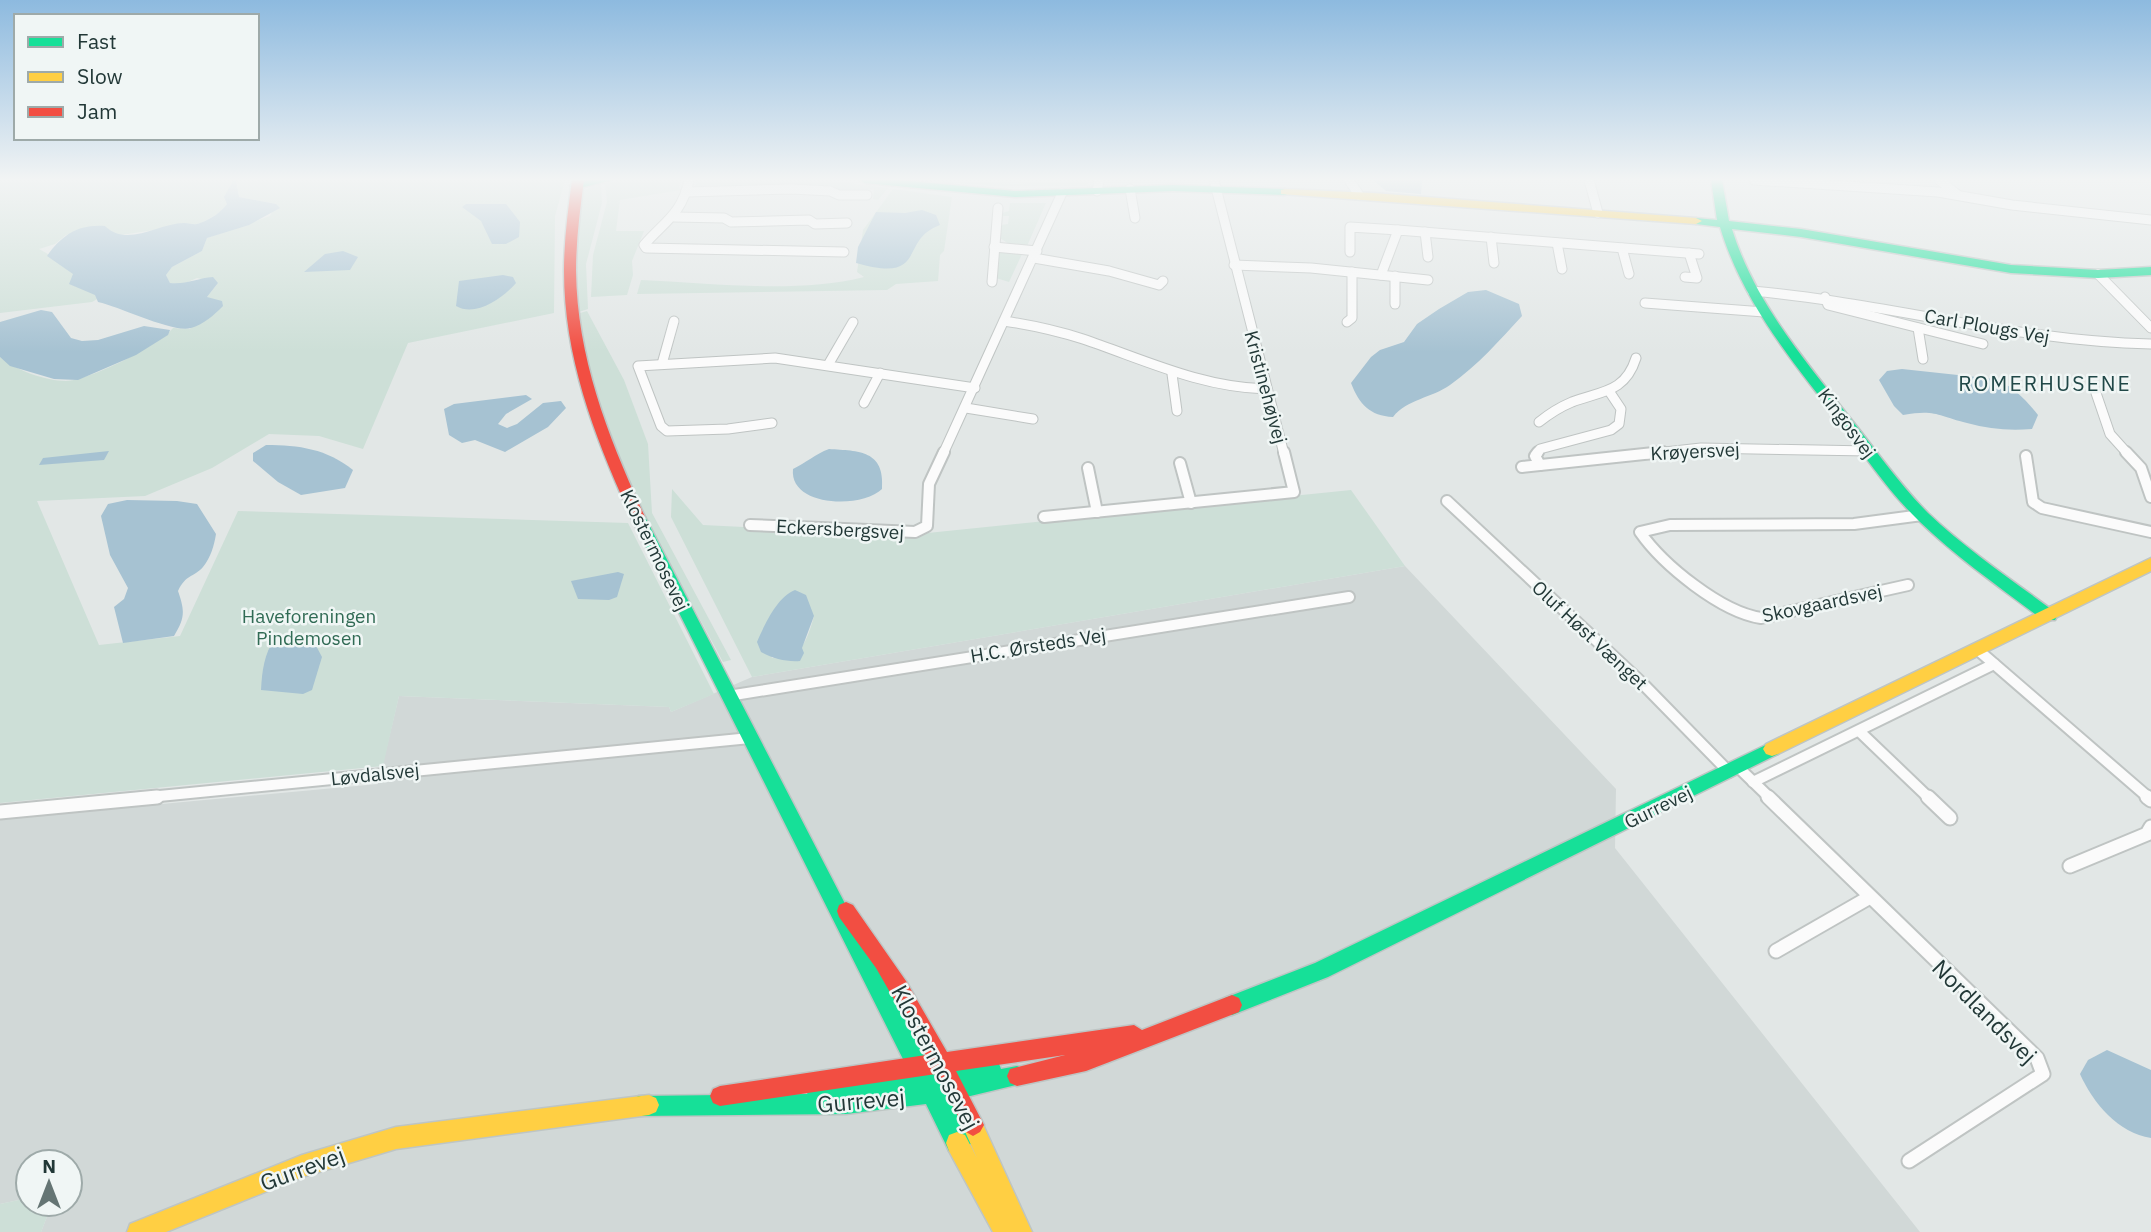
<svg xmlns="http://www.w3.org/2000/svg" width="2151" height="1232" font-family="'IBM Plex Sans',sans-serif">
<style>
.built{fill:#d1d8d7}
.green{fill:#cddfd7;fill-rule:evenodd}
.water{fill:#a6c2d2}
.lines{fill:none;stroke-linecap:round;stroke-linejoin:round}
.street-far2-casing{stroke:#bfc4c3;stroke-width:11}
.street-far1-casing{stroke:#bfc4c3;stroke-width:14}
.street-casing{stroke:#bfc4c3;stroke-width:17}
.fast-casing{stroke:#bec5c4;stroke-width:3}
.slow-casing{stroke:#bec5c4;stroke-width:3}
.jam-casing{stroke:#bec5c4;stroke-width:3}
.street-far2{stroke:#fbfbfb;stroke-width:9}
.street-far1{stroke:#fbfbfb;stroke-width:10}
.street{stroke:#fbfbfb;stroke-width:13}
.fast{fill:#16e098;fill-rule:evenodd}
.slow{fill:#ffcf43;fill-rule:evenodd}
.jam{fill:#f24e42;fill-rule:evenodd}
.labels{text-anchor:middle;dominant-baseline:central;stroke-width:5;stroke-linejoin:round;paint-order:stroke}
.street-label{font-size:19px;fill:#223837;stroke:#f0f6f5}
.park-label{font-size:19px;fill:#316b55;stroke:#f0f6f5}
.neighbourhood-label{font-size:21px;letter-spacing:2px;fill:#214848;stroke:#f0f6f5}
.near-street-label{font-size:23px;fill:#223837;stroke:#f0f6f5}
</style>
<rect width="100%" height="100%" fill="#e2e7e6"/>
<polygon class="built" points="1405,566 1616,789 1615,848 1920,1232 41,1232 52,1204 70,1204 70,1162 28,1162 28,1198 0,1204 0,819 378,784 399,696 669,707 671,712 752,677"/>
<g class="green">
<polygon points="0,180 236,180 227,204 221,212 201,223 194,225 184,223 161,229 121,235 111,233 105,226 66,235 55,244 39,249 113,290 92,302 0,313"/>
<path d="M237,180H565L555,216L554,313L408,343L363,449L319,436L269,434L212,468L145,496L37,501L99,645L180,636L238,511L628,523L714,694L671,712L669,707L399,696L383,766L0,803V357C15,370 46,381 66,381C90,380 158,346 173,328L190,329L212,300L207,297L218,283L197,278L181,285L170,283L166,275L172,267L202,251L207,238L270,216L276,204L239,197Z"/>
<polygon points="625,180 681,180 679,187 681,190 620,200 616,231 644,231 632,261 633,275 627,295 591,297 593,255 607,202 605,183"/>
<polygon points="697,180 825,180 888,188 878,200 873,199 874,189 843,193 835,188 695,189"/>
<polygon points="918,180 1014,184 1090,180 1087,186 999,186"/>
<polygon points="601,184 602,203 586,264 588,309 579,312 575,244 581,191"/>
<path d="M893,189L952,197L944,251L940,255L938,281L896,284L887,290L637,294L641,280C710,283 797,294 864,277L857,272L863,230Z"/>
<polygon points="1010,203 1046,203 1027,246 1009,244 1000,238 1001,225 1008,224 1009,216 1001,216 1002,213 1009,211"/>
<polygon points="998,251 1023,252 1009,282 996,278"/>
<path d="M587,311L624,380L648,444L652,513L731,660L723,662C665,552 593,440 580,313Z"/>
<path d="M672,489L703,525L908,535L1351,490L1405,566L752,677L671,517ZM772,616H814C807,641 801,660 772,658L763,630Z"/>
<polygon points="28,1198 28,1204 52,1204 41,1232 0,1232 0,1204"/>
</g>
<g class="water">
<path d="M236,180L239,197L276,204L280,208L249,225L207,238L202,251L172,267L166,275L170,283C185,285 198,278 213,277L218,283L207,297L222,301L223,306C214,315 203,325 191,328C172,333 121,307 98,302L95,295L69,284L73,274L47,256C62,235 78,224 105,226C127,248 159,223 184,223C191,223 193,226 200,223C211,219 220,213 227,204L224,197L233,181Z"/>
<polygon points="1373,180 1422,180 1421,194 1386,191"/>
<polygon points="466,204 506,204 520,222 519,237 506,244 492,244 481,221 462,207"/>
<path d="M922,210L936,215L940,225C898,240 929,284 856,263L858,247L876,212L905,213Z"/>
<polygon points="343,251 358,257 350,270 304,272 325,254"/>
<path d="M503,275L513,277L516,283C504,297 476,318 456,306L459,281Z"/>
<path d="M1486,290L1519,304L1522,316C1500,340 1477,366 1450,385C1432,398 1407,399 1393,417C1370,416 1359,404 1351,383L1371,357L1380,350L1404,342L1417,324L1439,309L1468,292Z"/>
<polygon points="41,310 52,312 71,338 82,341 98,340 144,326 170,330 168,335 136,355 78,380 54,379 10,366 0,357 0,322"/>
<path d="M1902,369L1995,379C2013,386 2026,400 2038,415L2032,429C2009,431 1989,429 1967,423C1938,416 1936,409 1903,415L1894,406L1879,380L1887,371Z"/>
<polygon points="526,395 532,399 506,414 498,424 507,428 517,424 543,403 561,401 566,408 548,427 505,452 475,440 462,443 449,435 444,409 454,404"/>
<path d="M266,445C299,445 327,449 353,470L345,488L301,495L278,482L253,461V453Z"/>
<path d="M829,449C859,451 885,450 882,489C862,509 789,507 793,469C806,463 815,454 829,449Z"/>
<polygon points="109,451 104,460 39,465 43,458"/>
<path d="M127,500L177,501L197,504L216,534C214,546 211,557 203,567C193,578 186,574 178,591C185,611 185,618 174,636L123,643L114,607L124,599L128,588L110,555L101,516L108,504Z"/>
<polygon points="618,572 624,574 617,597 609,600 578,599 571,581"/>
<path d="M795,590L806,595L814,616L802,648L804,653L800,661C787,662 773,659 761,652L757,642C765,624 777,597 795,590Z"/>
<path d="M298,637L314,642L322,657L312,690L303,694L261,690C262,671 264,654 275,638Z"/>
<path d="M2107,1050L2151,1070V1138C2118,1133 2093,1103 2080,1074L2088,1060Z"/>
</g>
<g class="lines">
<defs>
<g id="street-far2">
<path d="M689,180C682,214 665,221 644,245L646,248L844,252"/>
<polyline points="1214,180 1284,454"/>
<polyline points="1349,180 1359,195"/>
<polyline points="1589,180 1598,213"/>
<polyline points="1754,180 1938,192 2012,205 2151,220"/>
<polyline points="1939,180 1958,195"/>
<polyline points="1130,189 1135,218"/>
<polyline points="1097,191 1099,180"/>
<polyline points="687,192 792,189 830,191 839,195 867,195"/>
<polyline points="674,217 724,218 731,222 809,220 815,224 847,223"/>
<polyline points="1425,232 1428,257"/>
<polyline points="1491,237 1494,263"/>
<polyline points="1557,243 1562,269"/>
<polyline points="994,247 1037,251"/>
<polyline points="1622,248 1629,274"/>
<polyline points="1350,252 1350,227 1398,230"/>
<polyline points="1034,258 1109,271 1159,285 1163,281"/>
<polyline points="1234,265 1311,268 1428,280"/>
<polyline points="2098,274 2151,328"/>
<polyline points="1381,275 1398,230 1699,254"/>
<polyline points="1395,276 1395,304"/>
<polyline points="1685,277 1697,278 1689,253"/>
<polyline points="992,282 998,208"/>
<path d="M1752,291C1886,303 2016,341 2151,344"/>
<polyline points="1825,297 1828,305 1983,344"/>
<polyline points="1645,303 1764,312"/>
<path d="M1004,321C1031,325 1058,331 1083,339C1145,360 1200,387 1266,389"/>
<polyline points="1347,322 1352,318 1352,272"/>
<polyline points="1918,328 1923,359"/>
<polyline points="662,364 674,321"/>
<polyline points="828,365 853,322"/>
<polyline points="1172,374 1177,411"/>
<polyline points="2096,393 2110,434 2128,454"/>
<polyline points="864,403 880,373"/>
<polyline points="966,408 1033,419"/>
<path d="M1539,422C1549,414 1560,407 1572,402C1601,391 1625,393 1636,358"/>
<polyline points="772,423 728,429 667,431 661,426 638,366 775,358 975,388"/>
<polyline points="943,454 1062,193"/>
<polyline points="1537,454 1540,449 1611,430 1619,424 1621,409 1609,391"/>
<polyline points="1647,454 1701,448 1869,451"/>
</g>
<g id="street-far1">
<polyline points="1538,452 1535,456 1540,465"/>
<polyline points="2126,452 2141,468 2151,497"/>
<polyline points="2026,456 2033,502 2042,508 2151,532"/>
<polyline points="1180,463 1191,503"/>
<polyline points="1522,467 1663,452"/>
<polyline points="1088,468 1097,512"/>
<polyline points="1447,501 1642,683 1729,772"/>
<polyline points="1044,517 1294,492 1284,452"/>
<polyline points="750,525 915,532 927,526 929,484 944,452"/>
<path d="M1908,585L1761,618C1721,612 1663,565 1640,532L1670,525L1854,524L1922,515"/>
<polyline points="1978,650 2149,798"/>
<polyline points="728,696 1349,597"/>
<polyline points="1859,731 1929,798"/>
<polyline points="1739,768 1770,798"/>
<polyline points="1753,782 1994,664"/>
<polyline points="139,798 750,738"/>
</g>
<g id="street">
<polyline points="1768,797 2037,1058 2043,1074 1909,1161"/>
<polyline points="1928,797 1950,818"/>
<polyline points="2147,797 2151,800"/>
<polyline points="0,812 157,797"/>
<polyline points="2070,866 2147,834 2151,827"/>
<polyline points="1776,951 1870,897"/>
</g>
<g id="fast">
<polygon points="590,180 612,180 576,189 570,186"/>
<polygon points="859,180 899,180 1015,191 1173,185 1285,189 1291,192 1285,195 1173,191 1015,197 865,183"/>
<path d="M1711,180H1722L1729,221L1801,229L2011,265L2098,270L2151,267V275L2098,278L2011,273L1801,237L1732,229C1754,301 1804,359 1850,418C1876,450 1899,484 1928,513C1967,550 2012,580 2055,612L2057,616L2055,620H2043C2001,588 1957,558 1919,521C1889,492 1866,458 1842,425C1794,364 1743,303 1720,227L1696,224L1690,221L1696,218L1717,220Z"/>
<polygon points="638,512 645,517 930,1068 937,1070 991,1058 998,1061 1001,1069 1017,1066 1024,1069 1027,1076 1024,1083 958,1099 978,1135 975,1143 967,1145 965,1151 957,1154 949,1151 926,1104 846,1114 639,1116 632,1113 629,1106 632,1099 639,1096 807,1094 810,1089 817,1086 909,1071 631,517"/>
<polygon points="1772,742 1778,744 1781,749 1778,754 1328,977 1232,1015 1225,1012 1222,1005 1225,998 1315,963"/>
</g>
<g id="slow">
<polygon points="1285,189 1373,193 1696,218 1702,221 1696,224 1281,194 1281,190"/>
<polygon points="2151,558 2151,571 1778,754 1772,756 1766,754 1763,749 1766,744"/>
<polygon points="649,1095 656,1098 659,1105 656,1112 649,1115 396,1149 302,1177 166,1232 127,1232 130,1224 302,1155 396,1127"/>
<polygon points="973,1114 980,1118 1032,1232 993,1232 949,1151 946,1143 949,1135 957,1132 965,1135 977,1158 962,1125 966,1118"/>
</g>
<g id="jam">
<path d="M572,180H584C580,210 576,240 576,271C577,359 609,439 645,517L638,522L631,517C595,438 564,358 564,271C564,240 568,210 572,180Z"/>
<polygon points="846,902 853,905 906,981 947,1052 1134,1025 1142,1030 1232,995 1239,998 1242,1005 1239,1012 1086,1071 1017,1086 1010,1083 1007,1076 1010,1069 1065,1055 956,1071 984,1125 980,1132 973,1136 966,1132 936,1074 720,1106 713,1103 710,1096 713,1089 720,1086 926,1055 876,968 839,917 837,911 839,905"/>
</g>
</defs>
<use href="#street-far2" class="street-far2-casing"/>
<use href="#street-far1" class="street-far1-casing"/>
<use href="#street" class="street-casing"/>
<use href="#fast" class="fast-casing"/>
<use href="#slow" class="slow-casing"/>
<use href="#jam" class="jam-casing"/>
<use href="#street-far2" class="street-far2"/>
<use href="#street-far1" class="street-far1"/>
<use href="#street" class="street"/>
<use href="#fast" class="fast"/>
<use href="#slow" class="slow"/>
<use href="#jam" class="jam"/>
</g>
<linearGradient id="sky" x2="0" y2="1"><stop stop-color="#8dbadf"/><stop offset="0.51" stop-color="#f2f4f4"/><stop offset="1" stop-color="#f2f4f4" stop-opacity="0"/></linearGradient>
<rect width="2151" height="352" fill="url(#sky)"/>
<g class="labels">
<g class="street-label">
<text transform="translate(1987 326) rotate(10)">Carl Plougs Vej</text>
<text transform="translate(1266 387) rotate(75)">Kristinehøjvej</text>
<text transform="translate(1847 423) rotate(53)">Kingosvej</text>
<text transform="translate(1695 451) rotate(-3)">Krøyersvej</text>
<text transform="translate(840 529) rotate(3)">Eckersbergsvej</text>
<text transform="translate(655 550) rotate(64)">Klostermosevej</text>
<text transform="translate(1822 603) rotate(-12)">Skovgaardsvej</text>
<text transform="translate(1590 635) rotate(43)">Oluf Høst Vænget</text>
<text transform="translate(1038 645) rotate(-9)">H.C. Ørsteds Vej</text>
<text transform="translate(375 774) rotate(-6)">Løvdalsvej</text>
<text transform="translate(1658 807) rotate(-26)">Gurrevej</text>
</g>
<g class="park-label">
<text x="309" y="616">Haveforeningen<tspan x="309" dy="22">Pindemosen</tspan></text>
</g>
<g class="neighbourhood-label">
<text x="2045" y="383">ROMERHUSENE</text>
</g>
<g class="near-street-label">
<text transform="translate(1985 1011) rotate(45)">Nordlandsvej</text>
<text transform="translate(936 1057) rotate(62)">Klostermosevej</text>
<text transform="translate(861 1100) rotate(-5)">Gurrevej</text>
<text transform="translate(302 1168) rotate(-20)">Gurrevej</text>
</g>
</g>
<rect x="14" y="14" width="245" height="126" fill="#f0f6f5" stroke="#9eaaa9" stroke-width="2"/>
<rect x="28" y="37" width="35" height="10" fill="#16e098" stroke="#9eaaa9" stroke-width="2"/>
<text x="77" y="49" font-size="21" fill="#223837">Fast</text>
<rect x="28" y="72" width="35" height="10" fill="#ffcf43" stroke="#9eaaa9" stroke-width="2"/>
<text x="77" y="84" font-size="21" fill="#223837">Slow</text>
<rect x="28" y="107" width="35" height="10" fill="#f24e42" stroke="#9eaaa9" stroke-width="2"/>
<text x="77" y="119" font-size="21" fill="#223837">Jam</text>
<g transform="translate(49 1183)"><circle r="33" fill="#f0f6f5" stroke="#9eaaa9" stroke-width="2"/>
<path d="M0-5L12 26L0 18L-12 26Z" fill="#657574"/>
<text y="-10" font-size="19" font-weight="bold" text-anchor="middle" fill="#223837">N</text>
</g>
</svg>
